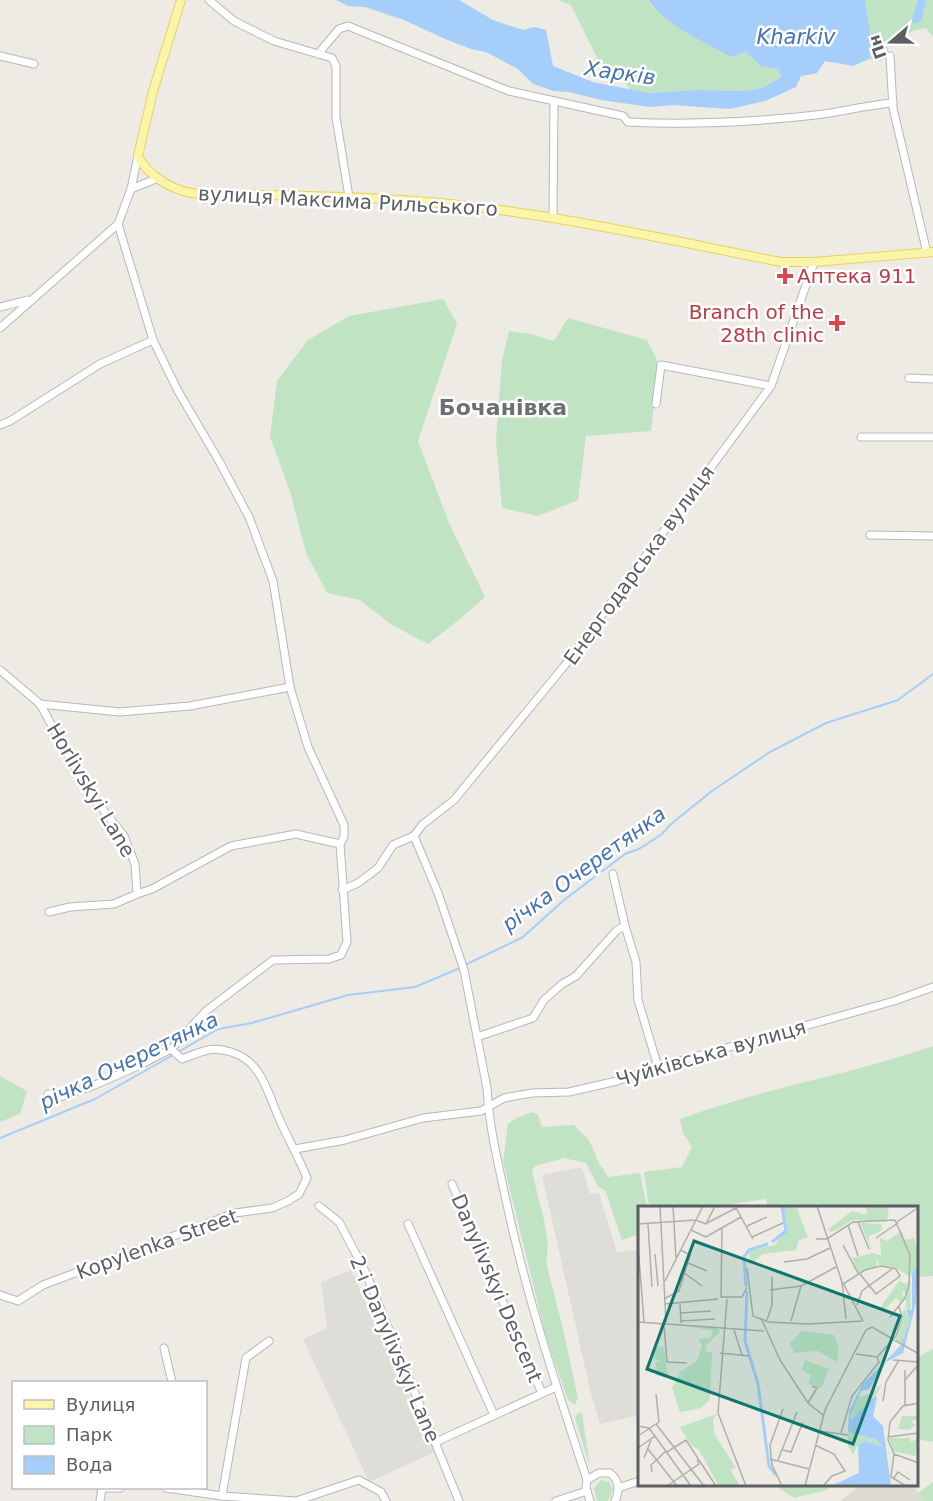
<svg xmlns="http://www.w3.org/2000/svg" width="933" height="1501" font-family="'DejaVu Sans',sans-serif">
<style>
.industrial{fill:#deddd7}
.education{fill:#dddbd1}
.green{fill:#c0e4c3}
.water{fill:#a5cefb}
.lines{fill:none;stroke-linecap:round;stroke-linejoin:round}
.stream{stroke:#a5cefb;stroke-width:2}
.minor-casing{stroke:#b5b8bc;stroke-width:9}
.major-casing{stroke:#ebcf5e;stroke-width:10}
.minor{stroke:#fff;stroke-width:7}
.major{stroke:#fbf5a9;stroke-width:8}
.health-dot{fill:#e0444e;stroke:#fff;stroke-width:2}
.labels{text-anchor:middle;dominant-baseline:central;stroke-width:5;stroke-linejoin:round;paint-order:stroke}
.street-label{font-size:20px;fill:#5b5e63;stroke:#fff}
.health-label{font-size:20px;fill:#be3a42;stroke:#fff;text-anchor:start}
.water-label{font-size:21px;font-style:italic;fill:#4573b4;stroke:#fff}
.quarter-label{font-size:22px;font-weight:bold;fill:#6c6f75;stroke:#fff}
.inset-river{fill:none;stroke:#a5cefb;stroke-width:3}
.inset-road{fill:none;stroke:#afafac;stroke-width:1.5}
.view{fill:#0f766e;fill-opacity:0.15;stroke:#0f766e;stroke-width:3}
.inset-edge{fill:none;stroke:#5b5e63;stroke-width:3}
</style>
<rect width="100%" height="100%" fill="#edebe3"/>
<g class="industrial">
<polygon points="582,1167 590,1194 599,1193 617,1252 639,1250 639,1415 600,1424 590,1390 542,1175"/>
<polygon points="351,1270 435,1452 369,1482 303,1339 327,1328 321,1282"/>
</g>
<polygon class="education" points="862,1484 912,1485 924,1501 840,1501"/>
<g class="green">
<polygon points="558,0 648,0 653,8 731,57 746,52 762,67 779,69 781,77 762,88 746,91 698,90 648,93 631,90 620,78 600,64 571,5"/>
<polygon points="865,0 918,0 911,22 922,19 926,0 933,0 933,36 925,28 913,31 901,38 885,41 890,56 880,61 869,59 870,31"/>
<polygon points="443,299 457,324 418,441 449,523 485,597 460,619 428,644 392,625 360,600 327,593 306,553 290,491 270,437 277,381 308,340 349,316"/>
<polygon points="568,318 647,340 659,364 651,431 586,436 578,500 538,516 502,508 496,440 502,360 509,331 531,334 554,341"/>
<path d="M933,1046V1276L917,1277L916,1207H767L766,1199L712,1207H653L648,1202L644,1172L682,1167L692,1147L683,1133L680,1119C762,1088 850,1075 933,1046Z"/>
<polygon points="0,1076 27,1091 20,1114 0,1122"/>
<polygon points="533,1112 538,1115 542,1127 574,1125 589,1140 599,1163 608,1177 640,1173 647,1207 639,1207 639,1234 622,1240 605,1190 598,1187 586,1163 564,1158 535,1166 532,1172 544,1220 548,1245 546,1262 564,1333 578,1398 575,1405 568,1400 546,1337 503,1161 508,1124 516,1118"/>
<polygon points="933,1349 933,1442 917,1439 916,1358"/>
<polygon points="578,1413 582,1413 590,1467 575,1418"/>
<polygon points="601,1480 609,1482 613,1490 608,1501 597,1501 594,1488"/>
<polygon points="933,1482 933,1501 924,1501 918,1493"/>
<polygon points="774,1485 837,1485 823,1491 794,1498"/>
</g>
<g class="water">
<path d="M336,0H459L493,20L523,30L534,27L546,30L553,66L593,82L648,93L698,90L746,91L762,88L781,77L779,69L762,67L746,52L731,57C705,42 665,25 648,0H865L870,31L869,59L853,66L825,61L817,73L801,76L796,87L765,101L730,109L672,105L650,107L601,100L569,92L554,91L533,84L518,69L486,52L471,49L445,39L404,20L365,7L348,6Z"/>
<polygon points="918,0 926,0 922,19 917,24 911,22"/>
</g>
<g class="lines">
<g class="stream">
<polyline points="465,965 523,937 564,900 625,854 639,849 662,834 671,824 712,791 770,752 826,723 898,700 933,674"/>
<polyline points="178,1052 218,1029 252,1023 348,995 415,987 460,968"/>
<polyline points="0,1138 95,1099 173,1055"/>
</g>
<defs>
<g id="minor">
<polyline points="209,0 234,21 274,41 332,58 336,66 336,117 349,197"/>
<path d="M318,54L339,29L348,26L509,91L623,116L628,122C690,125 754,122 816,115C841,112 867,105 893,103"/>
<polyline points="0,56 34,64"/>
<polyline points="890,56 893,108 927,253"/>
<polyline points="131,189 158,178"/>
<polyline points="553,217 554,101"/>
<polyline points="0,307 28,300"/>
<polyline points="0,328 118,224 131,189 138,156"/>
<polyline points="909,378 933,379"/>
<polyline points="656,404 661,365 771,386"/>
<polyline points="0,425 10,421 100,364 153,340"/>
<polyline points="861,437 933,437"/>
<polyline points="870,535 933,536"/>
<polyline points="0,670 40,704 88,791 124,836 135,864 137,894"/>
<polyline points="40,704 120,712 190,706 290,687"/>
<path d="M414,836L438,893L464,970L487,1088C489,1126 498,1163 506,1200C526,1295 557,1388 587,1480L586,1488L590,1501"/>
<polyline points="613,874 625,926 636,962 638,1000 658,1067"/>
<polyline points="342,890 358,883 378,868 393,845 414,836 422,825 454,800 565,665 771,386 814,262"/>
<polyline points="49,912 70,907 114,904 137,894 152,889 231,846 296,834 340,844"/>
<polyline points="477,1037 533,1018 544,1000 562,984 576,976 617,930 625,926"/>
<polyline points="48,1094 60,1097 95,1085 140,1065 171,1049 206,1011 273,960 329,959 341,955 347,942 340,844 344,837 344,825 308,747 290,687 273,581 249,517 219,461 178,391 153,340 118,224"/>
<polyline points="295,1149 345,1140 423,1118 481,1111 504,1098 532,1093 569,1092 617,1081 658,1067 894,1001 933,987"/>
<polyline points="452,1184 542,1393"/>
<polyline points="319,1206 339,1222 365,1271 459,1501"/>
<polyline points="408,1224 494,1415"/>
<path d="M0,1295L18,1301L43,1285L235,1213L272,1208L288,1201L299,1194L307,1178C298,1156 287,1137 278,1116C267,1090 260,1060 231,1052C223,1050 216,1048 208,1050C199,1052 190,1056 182,1059L171,1049"/>
<polyline points="164,1348 172,1382"/>
<polyline points="436,1442 556,1387"/>
<path d="M587,1480L599,1473H610C619,1480 620,1490 615,1501"/>
<polyline points="166,1488 222,1496 296,1501 359,1480 381,1492 386,1501"/>
<polyline points="618,1488 639,1481"/>
<polyline points="222,1496 246,1358 269,1341"/>
<polyline points="100,1501 102,1488 120,1488"/>
<polyline points="556,1501 587,1491"/>
</g>
<path id="major" d="M181,0L153,91L138,156C147,175 172,190 192,193C216,197 241,194 265,195C319,196 374,197 428,202C547,212 664,239 781,262H814L933,252"/>
</defs>
<use href="#minor" class="minor-casing"/>
<use href="#major" class="major-casing"/>
<use href="#minor" class="minor"/>
<use href="#major" class="major"/>
</g>
<g class="health-dot">
<path d="M782 267h6v6h6v6h-6v6h-6v-6h-6v-6h6z"/>
<path d="M834 314h6v6h6v6h-6v6h-6v-6h-6v-6h6z"/>
</g>
<g class="labels">
<g class="street-label">
<text transform="translate(348 201) rotate(3)">вулиця Максима Рильського</text>
<text transform="translate(639 565) rotate(-54)">Енергодарська вулиця</text>
<text transform="translate(91 790) rotate(59)">Horlivskyi Lane</text>
<text transform="translate(711 1053) rotate(-16)">Чуйківська вулиця</text>
<text transform="translate(157 1244) rotate(-20)">Kopylenka Street</text>
<text transform="translate(497 1288) rotate(67)">Danylivskyi Descent</text>
<text transform="translate(395 1349) rotate(67)">2-i Danylivskyi Lane</text>
</g>
<g class="health-label">
<text x="797" y="276">Аптека 911</text>
<text x="824" y="312" text-anchor="end">Branch of the<tspan x="824" dy="23">28th clinic</tspan></text>
</g>
<g class="water-label">
<text x="796" y="37">Kharkiv</text>
<text transform="translate(620 73) rotate(8)">Харків</text>
<text transform="translate(584 869) rotate(-36)">річка Очеретянка</text>
<text transform="translate(129 1061) rotate(-26)">річка Очеретянка</text>
</g>
<g class="quarter-label">
<text x="503" y="407">Бочанівка</text>
</g>
</g>
<g transform="translate(638 1206)">
<rect width="280" height="280" fill="#edebe3"/>
<path d="M142,0H158L170,31L161,34L158,44L125,48L111,59V45L137,39L145,27L148,20ZM228,0H251L249,16L215,14L194,26L189,24L214,5L229,9ZM222,17L243,18L244,24L230,31L234,45ZM264,25L267,34L276,32L280,45V56L272,71L258,62L241,59L239,54L238,61L220,67L214,52L236,47L243,50L242,32L249,35ZM272,72L273,104L268,102V87L264,85L266,92L262,96L258,92L246,104L242,102L261,75L269,78ZM266,102L272,113L264,137L257,133ZM40,118L77,121L83,125L68,139V145L74,147L72,193L63,202L42,206L34,182L43,165L59,155L64,139L60,133L73,132L75,125ZM164,125L196,129L201,142L199,156L180,145L156,147L152,137ZM22,140L26,142L30,172L17,169L18,157L23,155L16,153V144ZM167,154L191,163L183,182L170,178L173,169L164,164ZM244,178L234,197L212,213L218,192L233,188ZM280,206V213L272,216L278,219L271,224L260,223L264,210H277ZM79,208L75,214L77,229L98,262L92,264L102,280H81L61,244L53,239L42,221ZM210,226L237,233L245,241L227,235L219,239L215,249L210,240ZM251,232H272L273,236L280,232V243L277,250L255,245Z" fill="#c0e4c3"/>
<path d="M280,58L278,97L265,147L248,156L231,183L223,185L212,210L214,213L236,191H239L235,210L245,220L253,280H193L221,267L220,240L213,234L219,239L227,235L245,241L237,233L210,226L211,205L224,179L263,139L272,114L268,103L274,104V67Z" fill="#a5cefb"/>
<path class="inset-river" d="M134,36L148,25L144,0M108,80L106,51L111,44L130,38M109,85L107,135L120,178L131,260L138,269"/>
<path class="inset-road" d="M22,0L28,116M35,0L38,52M97,0L115,33M179,0L204,76L208,113M58,14L68,18L77,0M220,16L231,43M259,16L281,1M69,17L98,2M0,18L58,14M10,18L14,81M210,19L220,50M109,20L129,11M84,22L83,91H104L109,81M53,24L68,31L103,11M114,31L145,17M238,32L260,17M178,33H189L215,16L257,14M0,39L6,116M205,39L221,69M17,48L20,80M146,56L169,53L192,42M50,57L69,65M109,62L115,110L131,116L169,118L225,115M45,66L64,80M27,75L65,0M205,77L225,115M205,78L227,64L243,60L258,63L262,70L238,88L222,68M132,84L163,80L198,61M26,93L41,85L52,49L43,44M89,93L80,207L108,280M27,98L80,93M42,98L43,117M219,99L224,85L254,63M43,107L73,105M252,111L267,92L271,79L272,49L257,14M123,112L142,154L170,197L185,209M129,114L134,99V71M43,115L77,113M153,115L163,80M0,116L126,125M26,120L29,156L49,157M96,124L104,149M82,147L111,150M218,148L239,151M255,154L281,156M267,164V200M266,175L281,158M245,195L248,176L261,154M170,197L179,182L174,180M18,218L66,280M0,220L11,222L53,280M181,225L210,229M203,227L214,190L241,156L239,151L258,130L264,111L261,101M0,230L21,216L18,188M250,231L281,227M177,239L196,248L207,265L194,270L185,280M0,242L17,230M10,243L39,280M145,244L153,246L165,216M29,246L48,234L78,280M256,248L250,234L252,216L265,200L281,197M256,248L253,271L268,280M256,248L281,257M6,252L13,234M132,253L171,263M140,254L159,206M14,266L13,259L28,245M255,273L260,266L272,274M29,280L61,258L59,254M144,280L134,259L132,239L145,203M167,280L187,204L228,124L234,121L281,148"/>
<path class="view" d="M56,35L262,110L215,238L9,163Z"/>
<rect width="280" height="280" class="inset-edge"/>
</g>
<rect x="12" y="1381" width="195" height="108" fill="#ffffff" stroke="#bdbfc1" stroke-width="1.5"/>
<rect x="24" y="1400" width="30" height="9" fill="#fbf5a9" stroke="#bdbfc1" stroke-width="1.5"/>
<text x="66" y="1411" font-size="18" fill="#5b5e63">Вулиця</text>
<rect x="24" y="1426" width="30" height="18" fill="#c0e4c3" stroke="#bdbfc1" stroke-width="1.5"/>
<text x="66" y="1441" font-size="18" fill="#5b5e63">Парк</text>
<rect x="24" y="1456" width="30" height="18" fill="#a5cefb" stroke="#bdbfc1" stroke-width="1.5"/>
<text x="66" y="1471" font-size="18" fill="#5b5e63">Вода</text>
<g transform="translate(891 42) rotate(250)" stroke="#ffffff" stroke-width="4.5" paint-order="stroke">
<path d="M0-4.5L10 22L0 15L-10 22Z" fill="#5b5e63"/>
<text y="-9" font-size="16" font-weight="bold" text-anchor="middle" fill="#5b5e63">Пн</text>
</g>
</svg>
